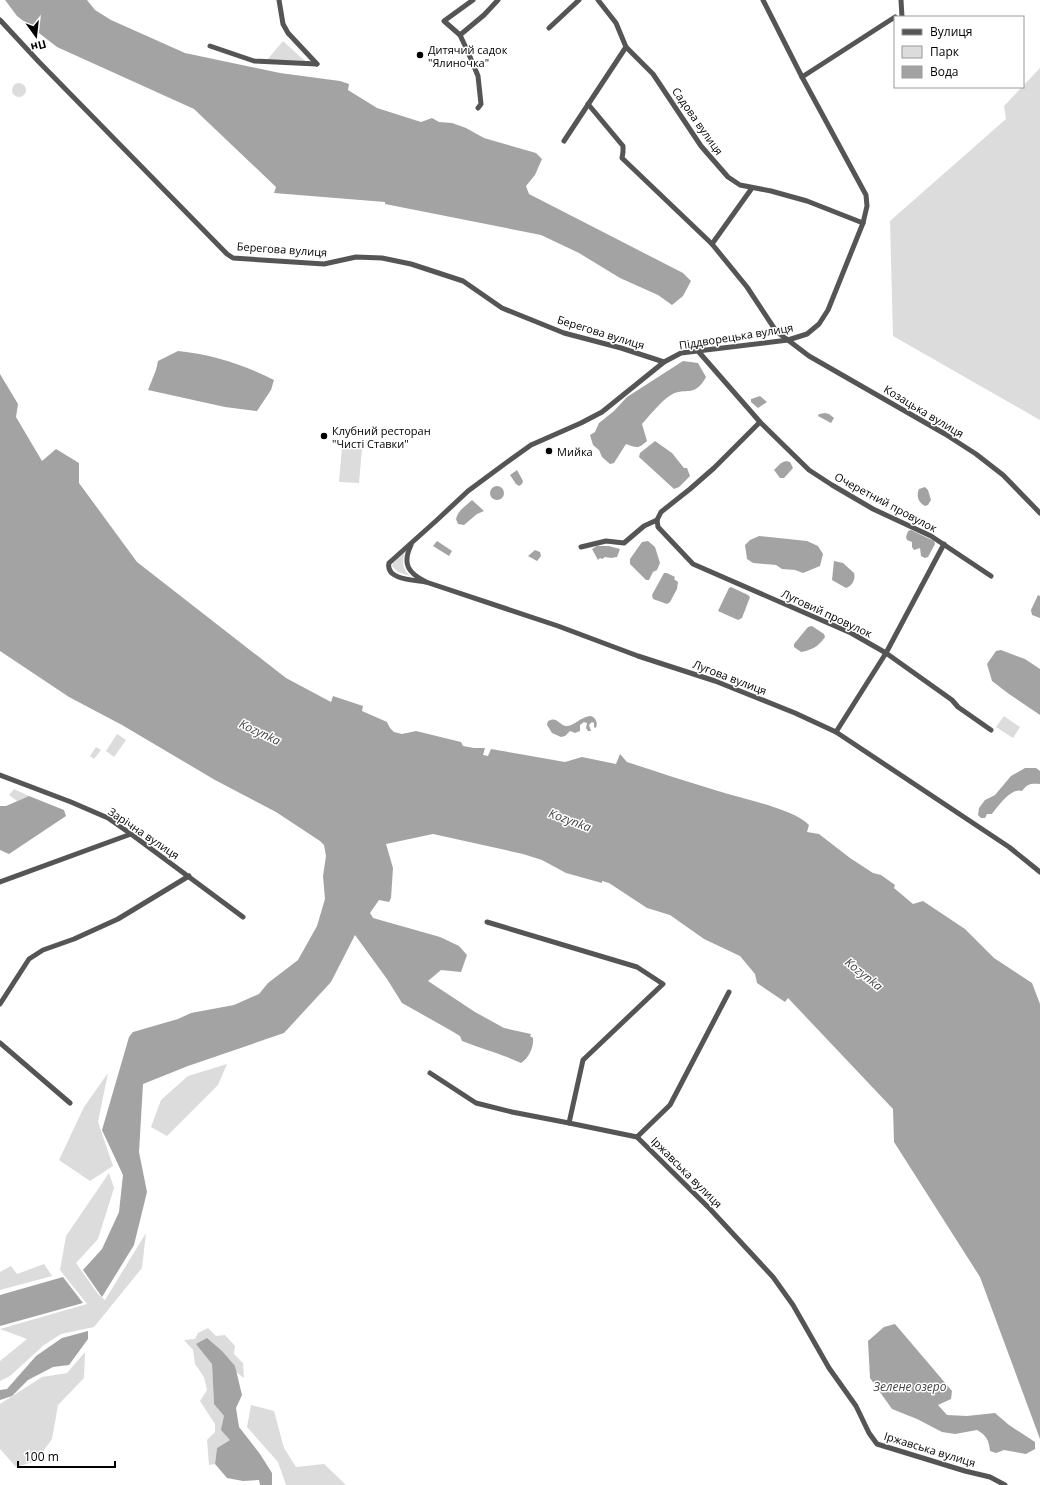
<svg xmlns="http://www.w3.org/2000/svg" width="1040" height="1485" font-family="'Open Sans',sans-serif">
<style>
.green{fill:#dcdcdc}
.water{fill:#a3a3a3}
.lines{fill:none;stroke-linecap:round;stroke-linejoin:round}
.street{stroke:#555;stroke-width:5}
.poi-dot{fill:#000;stroke:#fff;stroke-width:1.5}
.labels{text-anchor:middle;dominant-baseline:central;stroke-width:3;stroke-linejoin:round;paint-order:stroke}
.poi-label{font-size:11px;fill:#000;stroke:#fff;text-anchor:start}
.street-label{font-size:11px;fill:#000;stroke:#fff}
.water-label{font-size:12px;font-style:italic;fill:#444;stroke:#fff}
</style>
<rect width="100%" height="100%" fill="#fff"/>
<g class="green">
<polygon points="283,41 305,61 267,60"/>
<polygon points="1040,68 1040,420 893,336 890,221 1006,119 1004,106"/>
<circle cx="19" cy="90" r="7"/>
<polygon points="342,447 362,449 359,483 339,482"/>
<path d="M405,552C402,561 402,569 410,576L398,572L392,566L393,563Z"/>
<polygon points="1004,716 1020,727 1013,738 996,727"/>
<polygon points="117,734 126,740 114,757 106,751"/>
<polygon points="96,747 101,750 94,759 90,756"/>
<polygon points="14,789 29,796 17,801 9,795"/>
<polygon points="227,1064 218,1085 167,1136 151,1127 161,1100 188,1076"/>
<polygon points="108,1073 98,1122 113,1166 90,1181 59,1160 84,1107"/>
<polygon points="109,1173 114,1188 98,1239 76,1263 98,1294 105,1300 146,1233 142,1268 94,1327 61,1334 44,1345 10,1376 0,1381 0,1361 27,1339 0,1329 87,1304 60,1270 66,1236"/>
<polygon points="44,1264 52,1276 0,1290 0,1272 11,1266 17,1274"/>
<polygon points="208,1328 216,1336 225,1335 235,1346 234,1354 243,1363 244,1378 236,1372 235,1366 212,1364 214,1404 224,1416 230,1440 217,1448 215,1464 209,1465 207,1440 215,1432 215,1424 200,1401 207,1390 204,1377 195,1364 193,1350 184,1340 195,1339 198,1333"/>
<polygon points="85,1352 84,1378 58,1405 52,1439 36,1461 16,1467 0,1449 0,1404 42,1377 67,1373"/>
<polygon points="251,1405 274,1411 284,1448 296,1467 324,1464 346,1485 286,1485 278,1462 247,1427"/>
</g>
<g class="water">
<polygon points="5,0 87,0 95,10 111,20 185,53 280,73 340,81 349,84 348,90 377,108 421,122 432,118 439,122 452,123 466,128 484,138 536,153 542,159 535,175 526,186 529,194 683,273 691,281 683,296 672,305 658,295 620,278 579,253 541,235 385,204 385,202 274,193 276,187 194,109 57,47 17,16"/>
<path d="M178,351C211,354 245,365 274,380L271,390L257,411L225,407L148,390L156,370L158,361Z"/>
<path d="M683,361L698,363L706,377C694,399 686,386 671,395C661,401 650,415 642,424L647,441C638,449 637,448 626,444L614,463L610,464L602,457L599,450L593,445L590,435L595,432L599,423L614,411L627,397Z"/>
<path d="M0,374L18,404L16,417L42,461L56,449L79,463V483L137,562L286,678L331,702L333,696L363,706L362,711L387,722L390,728L394,732L402,734L416,731L461,742L463,746L474,748H485L483,755L488,756L491,749L565,762L582,757L616,764L620,754L627,762C658,772 688,782 718,791C740,798 794,809 809,825L807,832L819,834L850,858L873,873L881,875L895,885L894,888L913,904L923,901L965,929L994,958L1032,983L1040,1004V1439L980,1277L894,1142L893,1109L788,998L785,1002L757,983L755,974L740,956L704,939L670,915L647,908L609,883L602,881V883L566,873L542,860L523,854L433,834L386,844L393,868L391,898L389,902L379,900L370,913L373,918L440,937L459,946L467,955L461,972L441,970L428,981L475,1012L504,1028L531,1034L530,1036L533,1038C534,1047 529,1058 521,1063C502,1054 482,1049 462,1041L460,1036L450,1030L402,1003L387,979L355,935L331,982L284,1033L188,1066L143,1084L139,1152L147,1192L134,1245L102,1297L83,1270L102,1249L119,1212L123,1175L102,1130L129,1037L133,1032L178,1019L191,1013L234,1005L259,994L268,983L298,960L317,926L325,899L323,876L326,856L324,845L320,841L276,812L215,780L122,725L69,697L0,651Z"/>
<polygon points="760,396 767,402 758,408 751,402 751,399"/>
<polygon points="825,413 829,414 834,418 831,423 818,416 819,414"/>
<polygon points="655,441 672,453 684,468 687,468 690,476 679,487 674,489 639,457 640,453"/>
<polygon points="786,461 790,462 793,468 784,478 780,478 774,470 781,463"/>
<polygon points="517,470 523,481 522,484 519,486 516,484 510,475"/>
<circle cx="497" cy="493" r="7"/>
<path d="M925,487L928,490L931,500L928,505L925,506C918,502 916,496 919,489Z"/>
<path d="M472,500L484,511L477,514L464,525L458,524L456,519C458,510 466,506 472,500Z"/>
<polygon points="911,530 934,541 935,544 928,557 925,558 921,556 920,548 914,550 912,547 912,542 907,540 906,537 908,531"/>
<polygon points="759,536 807,541 818,546 823,554 820,566 803,573 795,570 782,569 776,565 753,563 747,559 745,545 750,540"/>
<polygon points="437,541 452,551 449,556 433,546"/>
<polygon points="648,541 655,547 660,563 657,570 653,572 649,580 646,580 630,564 630,559 642,542"/>
<polygon points="597,546 609,546 620,549 617,557 611,558 605,557 602,559 600,558 598,560 592,549"/>
<polygon points="535,550 540,552 541,556 537,561 528,556"/>
<path d="M834,561L843,563L854,573C856,579 852,586 846,588L832,580Z"/>
<polygon points="664,573 667,573 675,577 674,579 678,582 677,589 670,602 667,604 653,599 652,595"/>
<polygon points="731,587 748,595 750,597 742,618 738,620 718,611 729,588"/>
<polygon points="1038,595 1040,596 1040,618 1032,615 1031,610"/>
<path d="M812,626L824,634L825,637C819,646 812,650 801,652L794,647V644L808,627Z"/>
<polygon points="1001,650 1025,659 1040,669 1040,715 1009,694 992,681 987,664 996,651"/>
<path d="M590,716C596,717 598,723 596,728L594,727V723L592,722L589,725L591,731H588L586,728L587,723L584,722L580,725V731L575,733L570,731L565,736L561,737L552,733L547,725L548,721C557,716 558,724 566,726C572,727 581,717 590,716Z"/>
<path d="M1025,768H1036L1040,771V784C1031,783 1027,784 1022,791C1012,787 998,806 992,814H987L985,818H981L978,815L979,808L985,800L995,795L1011,776Z"/>
<polygon points="29,796 64,810 66,816 9,854 0,850 0,806 6,806"/>
<polygon points="63,1277 83,1303 0,1326 0,1295"/>
<path d="M895,1324L952,1391L951,1399L938,1405L947,1415L967,1416L995,1413L1009,1425L1035,1442V1449L1026,1454L1004,1450L996,1453L990,1451C989,1440 986,1435 977,1430L955,1434L942,1432L917,1419L892,1409L870,1378L868,1341L884,1327Z"/>
<polygon points="88,1331 88,1339 69,1365 53,1367 28,1380 12,1396 0,1400 0,1390 7,1389 36,1356 62,1338"/>
<polygon points="207,1338 222,1351 235,1366 242,1395 236,1408 239,1427 260,1454 272,1473 272,1485 260,1485 259,1480 243,1481 227,1478 215,1464 217,1448 230,1440 221,1430 224,1416 214,1404 212,1364 196,1344"/>
</g>
<g class="lines">
<g class="street">
<polyline points="279,0 283,24 288,33 317,64"/>
<polyline points="473,0 444,21 460,35 468,52 478,76 481,104 478,108"/>
<polyline points="598,0 616,23 626,47 653,74 701,146 728,177 740,185 771,191 807,201 863,223"/>
<polyline points="901,0 902,17"/>
<polyline points="0,20 39,62 227,254 233,258 324,264 356,257 382,258 411,264 463,281 502,308 564,333 621,348 664,362"/>
<polyline points="549,28 579,0"/>
<polyline points="460,35 484,15 498,0"/>
<polyline points="210,46 254,61 317,64"/>
<polyline points="802,77 895,17"/>
<polyline points="588,104 623,146 623,152 622,158 712,244 747,287 776,331 809,356 945,434 976,454 1003,475 1040,513"/>
<polyline points="564,141 626,47"/>
<polyline points="712,244 752,188"/>
<polyline points="698,351 760,422 809,470 832,485 873,509 931,536 991,576"/>
<polyline points="760,422 714,468 690,489 661,512 657,520 658,527 693,564 851,633 886,653 952,700 958,707 991,730"/>
<path d="M411,545C402,564 408,573 426,582L558,626L638,656L715,681L795,713L836,732L1009,847L1040,872"/>
<polyline points="581,547 606,541 624,543 644,526 657,520"/>
<path d="M426,582C415,580 385,580 389,563L437,520L468,491L510,460L531,445L581,423L602,412L664,362L681,353L788,340L807,334L819,324L828,310L863,223L867,206L866,195L802,77L763,0"/>
<polyline points="836,732 886,653 944,544"/>
<polyline points="0,775 71,802 108,818 131,834 243,917"/>
<polyline points="0,882 131,834"/>
<polyline points="487,922 637,967 663,984 583,1060 569,1123 637,1137 710,1209 773,1277 793,1305 829,1368 856,1406 869,1433 877,1444 965,1471 990,1477 1005,1485"/>
<polyline points="0,1004 29,959 43,950 74,939 118,919 189,876"/>
<polyline points="0,1043 70,1103"/>
<polyline points="430,1073 476,1103 512,1112 569,1123"/>
<polyline points="637,1137 670,1105 729,992"/>
</g>
</g>
<g class="poi-dot">
<circle cx="420" cy="55" r="4"/>
<circle cx="324" cy="436" r="4"/>
<circle cx="549" cy="451" r="4"/>
</g>
<g class="labels">
<g class="poi-label">
<text x="428" y="49">Дитячий садок<tspan x="428" dy="13">"Ялиночка"</tspan></text>
<text x="332" y="430">Клубний ресторан<tspan x="332" dy="13">"Чисті Ставки"</tspan></text>
<text x="557" y="451">Мийка</text>
</g>
<g class="street-label">
<text transform="translate(698 121) rotate(55)">Садова вулиця</text>
<text transform="translate(282 249) rotate(4)">Берегова вулиця</text>
<text transform="translate(601 332) rotate(17)">Берегова вулиця</text>
<text transform="translate(736 336) rotate(-9)">Піддворецька вулиця</text>
<text transform="translate(924 411) rotate(31)">Козацька вулиця</text>
<text transform="translate(886 502) rotate(28)">Очеретний провулок</text>
<text transform="translate(827 613) rotate(25)">Луговий провулок</text>
<text transform="translate(730 677) rotate(21)">Лугова вулиця</text>
<text transform="translate(144 833) rotate(34)">Зарічна вулиця</text>
<text transform="translate(687 1172) rotate(45)">Іржавська вулиця</text>
<text transform="translate(930 1449) rotate(17)">Іржавська вулиця</text>
</g>
<g class="water-label">
<text transform="translate(260 732) rotate(25)">Kozynka</text>
<text transform="translate(570 820) rotate(20)">Kozynka</text>
<text transform="translate(864 974) rotate(39)">Kozynka</text>
<text x="910" y="1386">Зелене озеро</text>
</g>
</g>
<rect x="894" y="16" width="130" height="72" fill="#ffffff" stroke="#999999"/>
<rect x="902" y="29" width="20" height="6" fill="#555555" stroke="#999999"/>
<text x="930" y="36" font-size="12" fill="#000000">Вулиця</text>
<rect x="902" y="46" width="20" height="12" fill="#dcdcdc" stroke="#999999"/>
<text x="930" y="56" font-size="12" fill="#000000">Парк</text>
<rect x="902" y="66" width="20" height="12" fill="#a3a3a3" stroke="#999999"/>
<text x="930" y="76" font-size="12" fill="#000000">Вода</text>
<g transform="translate(36 36) rotate(165)" stroke="#ffffff" stroke-width="3" paint-order="stroke">
<path d="M0-3L7 15L0 10L-7 15Z" fill="#000000"/>
<text y="-6" font-size="11" font-weight="bold" text-anchor="middle" fill="#000000">Пн</text>
</g>
<path d="M18 1461v6h97v-6" fill="none" stroke="#000000" stroke-width="2"/>
<text x="24" y="1461" font-size="12" fill="#000000" stroke="#ffffff" stroke-width="3" paint-order="stroke">100 m</text>
</svg>
